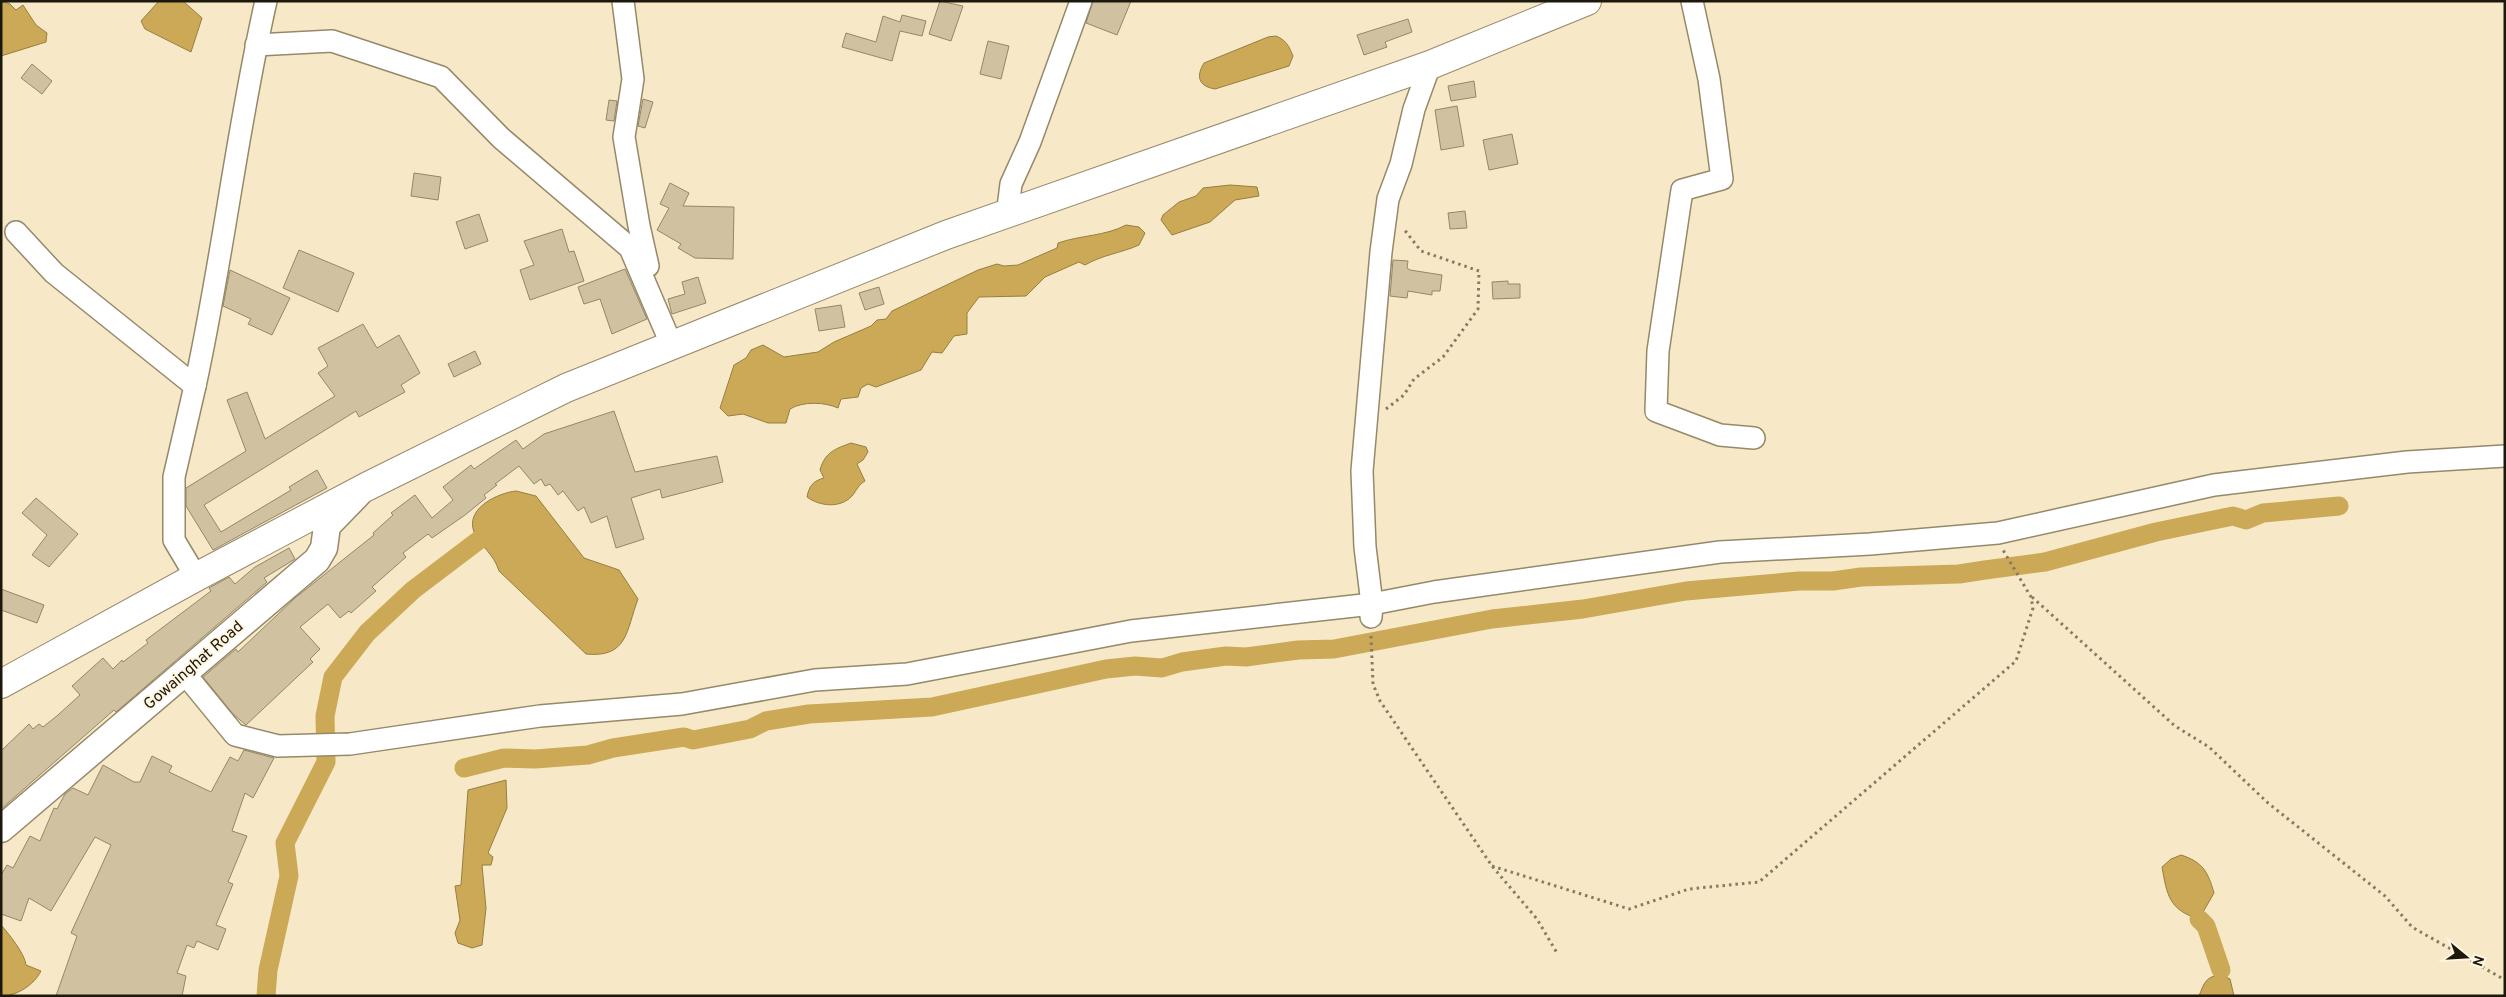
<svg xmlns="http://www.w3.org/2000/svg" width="2506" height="997" font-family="Overpass,sans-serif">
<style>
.water{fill:#cba956;stroke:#977e40}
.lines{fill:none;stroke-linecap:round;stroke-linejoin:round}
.canal{stroke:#cba956;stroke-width:19}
.building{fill:#d0c2a1;stroke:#948768}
.minor-casing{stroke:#96896a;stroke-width:24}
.major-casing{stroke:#96896a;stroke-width:29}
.highway-casing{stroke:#96896a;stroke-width:30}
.path{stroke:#847b64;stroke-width:3;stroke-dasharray:2.5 4;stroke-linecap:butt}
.minor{stroke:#fff;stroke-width:21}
.major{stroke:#fff;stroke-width:26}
.highway{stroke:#fff;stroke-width:28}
.labels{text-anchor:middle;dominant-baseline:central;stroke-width:4;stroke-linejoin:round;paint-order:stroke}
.street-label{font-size:16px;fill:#1d180c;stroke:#fff6e2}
</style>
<rect width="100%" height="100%" fill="#f7e9c7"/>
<g class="water">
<polygon points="1,1 10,4 16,10 23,5 36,25 47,33 46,42 1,56"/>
<polygon points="159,1 183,1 202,18 191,52 145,29 141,21"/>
<path d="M1276,36C1286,40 1289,46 1293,56L1289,66L1215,89C1198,86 1196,76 1204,63L1268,37Z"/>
<polygon points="1230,185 1257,187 1259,196 1235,200 1210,222 1172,235 1161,220 1163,215 1179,202 1196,196 1203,188"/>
<path d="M1126,225L1139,227L1145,233L1139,245C1121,253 1102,255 1085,265L1079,262L1045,277L1026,296L979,297L967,313V334L954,336L942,353L932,352L921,370L876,387L868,384L861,388L858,397L841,399L838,408C825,402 803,401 790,409L786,423H768L743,414L728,416L720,408L734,365L746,358L751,350L763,345L784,357L818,352L834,342L871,326L877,320L886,319L892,311L978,270L997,264L1004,266L1018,265L1057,248L1058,243C1081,235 1106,236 1126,225Z"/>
<path d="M851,443L866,447L868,452L863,460L857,464L865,481C858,485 857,490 852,496C840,509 819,506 807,497C809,486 813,481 824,478L820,470C825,452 835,449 851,443Z"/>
<path d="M516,491L536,496L584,558L619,570L638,599C626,631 628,658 586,654L499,571C494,554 481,547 474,532C465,508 498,493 516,491Z"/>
<polygon points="506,780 507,808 488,853 493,857 491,865 482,865 486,908 482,945 472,948 458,943 455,933 460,920 455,886 461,885 468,790"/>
<path d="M2181,855C2203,862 2208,872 2214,893L2199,919C2169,910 2167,895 2162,867L2171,859Z"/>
<path d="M1,925C9,934 25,954 26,965L41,971C34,985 17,996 1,996Z"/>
<path d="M2221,975L2230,979L2234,996H2199C2204,983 2206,976 2221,975Z"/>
</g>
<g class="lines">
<g class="canal">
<polyline points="464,768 504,758 535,759 588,755 613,748 684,737 693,740 750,729 766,721 809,714 932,707 1106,669 1135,666 1162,668 1182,662 1226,656 1246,657 1298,650 1334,649 1492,619 1583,609 1686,591 1799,581 1833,581 1861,577 1959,574 1985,570 2045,562 2156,532 2233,516 2246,520 2263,513 2339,506"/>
<polyline points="2199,919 2206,926 2221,970"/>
<polyline points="266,996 268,970 289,876 285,843 326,762 325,716 333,677 367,633 413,590 479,540"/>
</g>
</g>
<g class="building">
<polygon points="940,1 963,6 951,41 929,34"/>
<polygon points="1093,1 1131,1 1117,35 1086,23"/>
<polygon points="902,15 926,21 922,36 900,31 892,61 842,47 846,33 876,42 883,16 900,22"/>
<polygon points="1408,19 1412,32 1385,42 1387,47 1364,55 1357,35"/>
<polygon points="988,41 1009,46 1001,79 980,74"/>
<polygon points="32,64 52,81 42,94 21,78"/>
<polygon points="1474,81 1476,97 1451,101 1448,86"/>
<polygon points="643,99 653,102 645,128 638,126"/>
<polygon points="609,100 617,101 614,121 606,120"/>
<polygon points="1457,106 1464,146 1441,150 1435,110"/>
<polygon points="1512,134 1518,164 1489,170 1483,140"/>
<polygon points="414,173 441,177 438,200 411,196"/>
<polygon points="670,183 689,193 683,206 734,207 733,259 695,258 678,248 681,244 657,230 669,208 660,204"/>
<polygon points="1465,211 1467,228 1450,229 1448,213"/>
<polygon points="479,214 488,241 465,249 456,222"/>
<polygon points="562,229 569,252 574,251 584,281 530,300 520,270 534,265 524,241"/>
<polygon points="299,250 354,273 338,312 283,288"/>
<polygon points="1393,260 1408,261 1407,268 1410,270 1442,275 1440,291 1432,291 1432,295 1408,291 1407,298 1390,296"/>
<polygon points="625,269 647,319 612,334 600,299 584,304 578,287"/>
<polygon points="230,270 290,298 272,335 248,324 251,319 223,306"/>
<polygon points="698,277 706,303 672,314 668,299 685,294 682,282"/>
<polygon points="1508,281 1508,284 1520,284 1520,298 1493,299 1492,282"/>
<polygon points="879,287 884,304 865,310 859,293"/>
<polygon points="841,305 845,327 819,331 815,309"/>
<polygon points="363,324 377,348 399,335 420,373 401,385 405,392 359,417 356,411 204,505 221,532 291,490 289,487 317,470 327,488 213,550 186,506 186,488 246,451 227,400 247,392 265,439 335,396 318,373 328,366 318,348"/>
<polygon points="475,351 481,364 454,377 448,364"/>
<polygon points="614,411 635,472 717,456 723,482 662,498 660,489 631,498 644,539 616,548 607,516 591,523 584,507 578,511 563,491 558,495 550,484 545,486 541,479 534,484 519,466 495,484 497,485 484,495 486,498 465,515 432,538 428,534 403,553 406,557 372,587 376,591 351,613 349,611 340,618 328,604 300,627 320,649 310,659 313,662 246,725 234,715 203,677 236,649 238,652 295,598 374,535 373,533 393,515 391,513 415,495 432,518 453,500 443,487 471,465 474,469 516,440 523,449 544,434"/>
<polygon points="36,498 78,534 49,567 32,555 47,535 22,513"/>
<polygon points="289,548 295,559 264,578 267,582 116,712 114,710 1,809 1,751 29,724 33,729 39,724 43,727 58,715 80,695 72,686 103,658 113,669 122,660 123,662 148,643 146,640 211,591 209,588 229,577 235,584 255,567"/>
<polygon points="1,589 44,605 37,623 1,610"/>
<polygon points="244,750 274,758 253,798 245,793 232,831 247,836 228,882 233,884 216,925 226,929 218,950 197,941 194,948 187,945 177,973 186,976 182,996 56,996 77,936 71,933 111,845 95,837 51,911 29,898 21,921 1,914 1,875 7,865 13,868 30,836 40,841 54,808 57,809 65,794 73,788 88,795 103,765 134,782 140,782 152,756 172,766 169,772 211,792 230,757 238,761"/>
</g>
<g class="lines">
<defs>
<g id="minor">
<polyline points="623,1 633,79 624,137 639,226 648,266"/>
<polyline points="1692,1 1709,79 1722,179 1682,190 1658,351 1656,411 1720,435 1754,438"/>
<polyline points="256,45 332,41 441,77 501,138 630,248 672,346"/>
<polyline points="1007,216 1011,184 1030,142 1081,1"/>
<polyline points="16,232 54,273 195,386 174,477 174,540 196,577"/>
<path d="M195,386C223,258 237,128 266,1"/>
<polyline points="1371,617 1372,604 1365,547 1362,471 1381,252 1388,199 1401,164 1414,109 1430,65"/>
<polyline points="185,674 235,735 278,746 350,744 540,716 682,704 815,680 907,674 1131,631 1372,604 1434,592 1720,552 1870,544 1998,533 2214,485 2407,462 2505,456"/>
</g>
<polyline id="major" points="1,829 317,560 324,548 327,526 358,494"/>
<polyline id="highway" points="1,684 196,577 366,487 566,388 946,235 1430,65 1587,1"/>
</defs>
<use href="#minor" class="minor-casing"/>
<use href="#major" class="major-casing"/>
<use href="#highway" class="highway-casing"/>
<g class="path">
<polyline points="1386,409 1404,395 1414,379 1443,357 1478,309 1479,271 1421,251 1403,228"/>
<polyline points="2032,597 2175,726 2209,747 2268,803 2385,896 2412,927 2505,980"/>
<polyline points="1371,636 1373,684 1380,701 1492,866 1537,919 1557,953"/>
<polyline points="1492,866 1629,909 1689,889 1759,882 2016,661 2033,608 2031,597 2003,550"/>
</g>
<use href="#minor" class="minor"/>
<use href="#major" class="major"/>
<use href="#highway" class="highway"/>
</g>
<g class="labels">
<g class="street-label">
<text transform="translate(194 666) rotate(-41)">Gowainghat Road</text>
</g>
</g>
<rect width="2506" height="997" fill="none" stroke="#1d180c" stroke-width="5"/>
<g transform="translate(2466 957) rotate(108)" stroke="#fff6e2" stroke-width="4" paint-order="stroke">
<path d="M0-4L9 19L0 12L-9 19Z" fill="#1d180c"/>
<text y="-8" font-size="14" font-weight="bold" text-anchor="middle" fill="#1d180c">N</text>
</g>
</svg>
